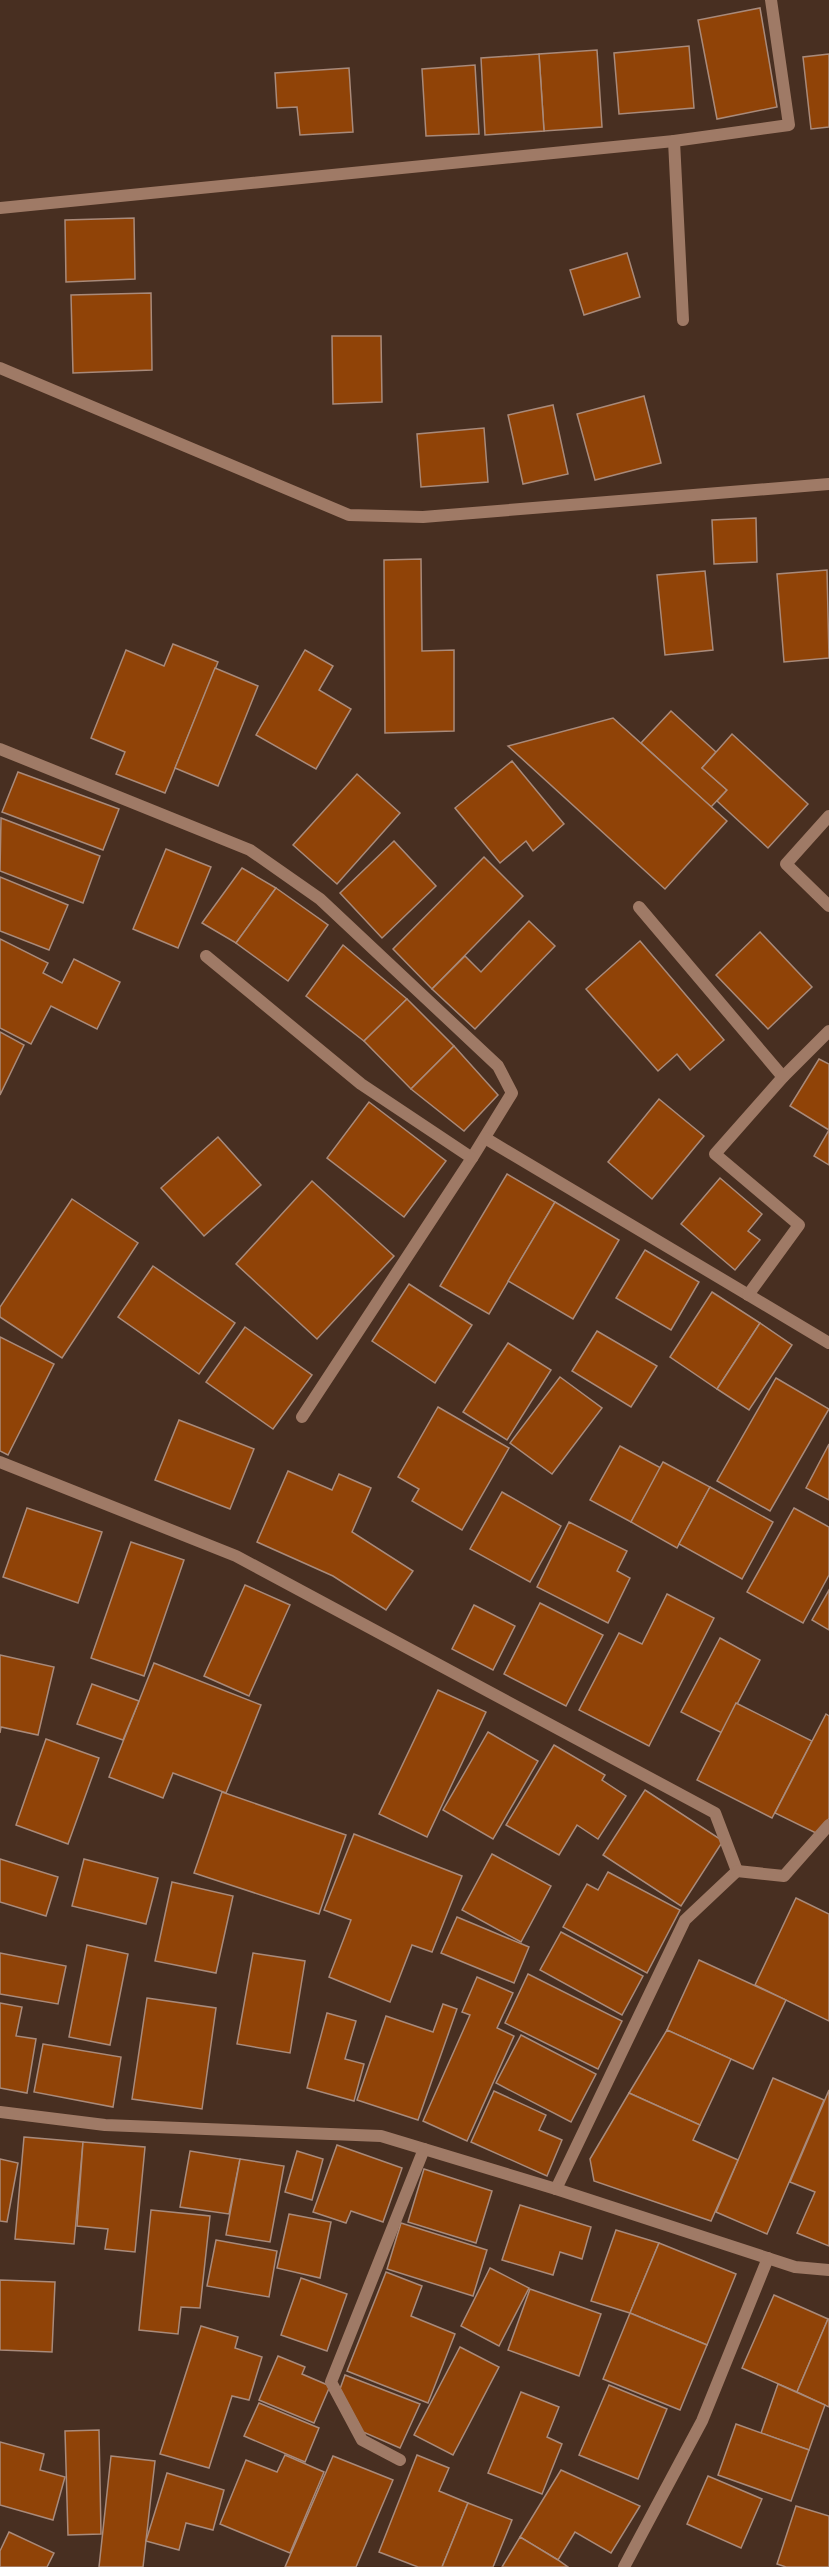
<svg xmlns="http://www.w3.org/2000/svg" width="829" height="2567" font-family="Poppins,sans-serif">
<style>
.building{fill:#904307;stroke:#a98a7a;stroke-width:1.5}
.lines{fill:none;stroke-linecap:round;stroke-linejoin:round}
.minor{stroke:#9f7a66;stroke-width:12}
</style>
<rect width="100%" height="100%" fill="#482f21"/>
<g class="building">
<polygon points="760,8 777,107 717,119 698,20"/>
<polygon points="689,46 694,108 619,114 614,53"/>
<polygon points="597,50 602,127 544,131 539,54"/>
<polygon points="539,54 544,131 485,135 481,58"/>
<polygon points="829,54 829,127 811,129 803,57"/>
<polygon points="475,65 479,134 426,136 422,69"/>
<polygon points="349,68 353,132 300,135 297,107 277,108 275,73"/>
<polygon points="134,218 135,279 66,282 65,220"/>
<polygon points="627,253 640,297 584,315 570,270"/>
<polygon points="151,293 152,370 73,373 71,295"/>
<polygon points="332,336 381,336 382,402 333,404"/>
<polygon points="644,396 661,463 595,480 577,414"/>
<polygon points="553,405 568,474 523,484 508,415"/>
<polygon points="484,428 488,482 421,487 417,434"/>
<polygon points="756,518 757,562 714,564 712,520"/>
<polygon points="421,559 422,651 454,650 454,731 385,733 384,560"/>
<polygon points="827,570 829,658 784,662 777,574"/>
<polygon points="705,571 713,650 665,655 657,575"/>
<polygon points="173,644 218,662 165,793 116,774 125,752 91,738 126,650 164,666"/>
<polygon points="305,650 333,666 319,690 351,709 316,769 256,735"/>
<polygon points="215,668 258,686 218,786 175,768"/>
<polygon points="671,711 716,752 702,768 727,790 711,807 641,743"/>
<polygon points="613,718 727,821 665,889 508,746"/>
<polygon points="732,734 808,804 768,848 717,801 727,790 702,768"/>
<polygon points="512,761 564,824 533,851 526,841 500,863 455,808"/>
<polygon points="18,772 119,809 103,850 2,812"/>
<polygon points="357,774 400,813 337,884 293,845"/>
<polygon points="1,818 100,856 83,903 0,871"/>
<polygon points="394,841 436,886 382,938 340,893"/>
<polygon points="166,849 211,867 178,948 133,929"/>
<polygon points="484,857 523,896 432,989 393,949"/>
<polygon points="242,868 276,888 236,943 202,923"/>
<polygon points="0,877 68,905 49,950 0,931"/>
<polygon points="276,888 328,925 288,981 236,943"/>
<polygon points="529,921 555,946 475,1029 432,989 465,956 481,972"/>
<polygon points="760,932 812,987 768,1029 716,975"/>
<polygon points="0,939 48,963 43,973 62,983 74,959 120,982 97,1029 51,1006 31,1044 0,1028"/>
<polygon points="640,941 724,1040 690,1070 677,1054 658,1071 586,989"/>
<polygon points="343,945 407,999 364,1041 306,996"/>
<polygon points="407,999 454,1046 411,1089 364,1041"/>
<polygon points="0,1032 24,1045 0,1095"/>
<polygon points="454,1046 498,1095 464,1131 411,1089"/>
<polygon points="819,1059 829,1064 829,1130 790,1106"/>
<polygon points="659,1099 704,1136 652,1199 608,1162"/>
<polygon points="369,1102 446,1161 404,1217 327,1158"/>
<polygon points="829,1130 829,1165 814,1156"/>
<polygon points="218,1137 261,1185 204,1236 161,1188"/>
<polygon points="507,1174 555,1202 489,1314 440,1286"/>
<polygon points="720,1178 762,1214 748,1231 760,1240 735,1270 681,1224"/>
<polygon points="312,1181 394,1256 317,1339 236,1264"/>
<polygon points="72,1199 138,1243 62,1358 0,1317 0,1307"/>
<polygon points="555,1202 619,1240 573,1319 508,1281"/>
<polygon points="645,1250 699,1282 671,1330 616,1298"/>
<polygon points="153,1266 235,1323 199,1374 118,1317"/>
<polygon points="409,1284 472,1325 435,1383 372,1341"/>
<polygon points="712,1292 760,1323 717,1389 670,1357"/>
<polygon points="760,1323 792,1345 749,1410 717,1389"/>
<polygon points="245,1327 312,1375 273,1429 206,1382"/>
<polygon points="597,1331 657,1366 631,1407 572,1371"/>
<polygon points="0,1337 54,1364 8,1455 0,1451"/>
<polygon points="508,1343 551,1370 507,1440 463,1412"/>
<polygon points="560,1377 602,1408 552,1474 510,1443"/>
<polygon points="776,1378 829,1409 770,1511 717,1481"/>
<polygon points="438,1407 509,1448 462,1530 412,1501 419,1489 398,1477"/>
<polygon points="179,1420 254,1449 230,1509 155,1480"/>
<polygon points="829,1444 829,1500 806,1488"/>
<polygon points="620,1446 661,1468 631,1522 590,1500"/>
<polygon points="663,1462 710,1487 677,1548 631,1522"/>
<polygon points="288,1471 332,1490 339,1474 371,1488 352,1532 413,1571 386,1610 333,1576 257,1542"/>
<polygon points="710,1487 773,1522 742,1579 679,1544"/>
<polygon points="502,1492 561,1526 530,1582 470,1549"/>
<polygon points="27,1508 102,1532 78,1603 3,1577"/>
<polygon points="794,1508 829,1527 829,1575 803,1623 747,1592"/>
<polygon points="569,1522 627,1551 617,1571 630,1578 608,1623 537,1587"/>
<polygon points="131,1542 184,1560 144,1676 91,1658"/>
<polygon points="245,1585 290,1605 249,1696 204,1676"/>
<polygon points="829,1590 829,1630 812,1620"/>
<polygon points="667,1594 714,1618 649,1746 579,1710 619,1633 642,1644"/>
<polygon points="540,1603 603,1635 566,1706 504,1674"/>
<polygon points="474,1605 515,1626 493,1670 452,1649"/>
<polygon points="720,1638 760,1660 722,1733 681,1712"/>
<polygon points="0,1655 54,1667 38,1735 1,1727 0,1733"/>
<polygon points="154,1663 261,1705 226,1793 173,1773 163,1798 109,1777"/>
<polygon points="92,1684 139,1701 123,1740 77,1724"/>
<polygon points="438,1690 486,1712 427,1837 379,1814"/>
<polygon points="736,1703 812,1741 772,1818 697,1780"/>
<polygon points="826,1714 829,1716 829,1818 820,1835 775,1813"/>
<polygon points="488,1732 538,1761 493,1839 443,1810"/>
<polygon points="46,1739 99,1758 68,1844 16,1825"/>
<polygon points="554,1745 605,1775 602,1780 626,1796 598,1839 577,1825 559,1855 506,1825"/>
<polygon points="645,1790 723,1841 681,1906 603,1855"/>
<polygon points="222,1792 346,1835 319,1914 194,1873"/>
<polygon points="354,1834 462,1876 432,1952 412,1945 390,2002 329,1977 351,1920 324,1910"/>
<polygon points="492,1854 551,1886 521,1942 462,1910"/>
<polygon points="0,1859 58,1877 46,1916 0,1902"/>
<polygon points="84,1859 158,1878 146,1924 72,1906"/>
<polygon points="608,1872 680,1910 647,1973 563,1927 587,1884 598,1890"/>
<polygon points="172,1882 233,1896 216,1973 155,1961"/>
<polygon points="796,1898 829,1914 829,2021 755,1985"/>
<polygon points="457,1917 529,1947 514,1983 441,1953"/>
<polygon points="561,1932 643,1976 622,2015 540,1970"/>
<polygon points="87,1945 128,1954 110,2045 69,2037"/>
<polygon points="0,1953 66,1966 58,2004 0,1994"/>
<polygon points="253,1953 305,1961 290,2053 237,2044"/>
<polygon points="699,1960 786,2000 753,2069 667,2030"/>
<polygon points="528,1974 622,2021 598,2069 505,2023"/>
<polygon points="477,1977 513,1993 497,2028 514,2036 467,2141 423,2121 470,2015 462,2012"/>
<polygon points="147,1998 216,2008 202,2109 132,2099"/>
<polygon points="0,2003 22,2007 16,2036 36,2039 27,2093 0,2088"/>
<polygon points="443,2004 457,2009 418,2120 357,2100 386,2016 433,2032"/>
<polygon points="327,2013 356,2021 345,2059 364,2064 354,2101 307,2088"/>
<polygon points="667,2030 731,2059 700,2125 629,2093"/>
<polygon points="521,2035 596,2074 571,2122 496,2083"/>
<polygon points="43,2044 121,2057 113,2107 34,2092"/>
<polygon points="773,2078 824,2100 767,2234 716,2212"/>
<polygon points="829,2090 829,2246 797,2233 815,2192 790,2182"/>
<polygon points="494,2091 546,2115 539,2130 562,2140 547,2176 471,2142"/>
<polygon points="629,2093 700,2125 693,2140 738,2160 711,2221 594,2181 590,2159"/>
<polygon points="24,2137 83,2142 74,2244 15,2239"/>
<polygon points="83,2142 145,2147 135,2252 105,2249 108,2229 77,2226"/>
<polygon points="337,2145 402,2168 383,2222 351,2211 346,2223 313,2212"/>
<polygon points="190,2151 240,2159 229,2214 180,2207"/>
<polygon points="297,2151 323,2159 312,2200 285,2192"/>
<polygon points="0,2159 18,2163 7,2222 0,2221"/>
<polygon points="240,2159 284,2166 270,2242 226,2235"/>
<polygon points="424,2169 492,2191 476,2243 408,2222"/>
<polygon points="520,2205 591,2227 582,2259 560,2252 553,2275 502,2260"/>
<polygon points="151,2210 210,2216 200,2308 181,2307 178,2334 139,2330"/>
<polygon points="289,2214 331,2222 320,2278 277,2268"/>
<polygon points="401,2223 487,2250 473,2296 387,2269"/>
<polygon points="616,2230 659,2243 630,2313 591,2301"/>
<polygon points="216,2240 277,2251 269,2297 207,2286"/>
<polygon points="659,2243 736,2274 707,2345 630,2313"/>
<polygon points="490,2268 529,2288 499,2346 461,2326"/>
<polygon points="386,2272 422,2286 411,2316 455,2334 428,2403 347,2371"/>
<polygon points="301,2278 347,2294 327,2351 281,2335"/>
<polygon points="0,2280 55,2282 52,2352 0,2350"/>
<polygon points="530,2289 601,2314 579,2376 508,2350"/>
<polygon points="774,2295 828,2319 797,2392 742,2368"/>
<polygon points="630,2313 707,2345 680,2410 603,2379"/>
<polygon points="828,2319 829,2320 829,2407 797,2392"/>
<polygon points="201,2326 238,2337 235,2348 262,2357 249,2400 232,2396 209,2468 160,2454"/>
<polygon points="460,2347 499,2367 453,2455 414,2435"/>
<polygon points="278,2356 305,2367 302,2374 330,2386 314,2423 259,2400"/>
<polygon points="345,2375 420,2404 400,2448 363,2432 340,2389"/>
<polygon points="778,2384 825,2405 809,2450 761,2433"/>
<polygon points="609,2385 667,2409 638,2479 579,2455"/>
<polygon points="521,2392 559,2407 547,2437 562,2444 542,2494 488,2473"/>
<polygon points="259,2403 319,2428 305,2462 244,2436"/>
<polygon points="736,2424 809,2450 791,2501 718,2475"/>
<polygon points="99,2430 101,2534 68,2535 65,2431"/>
<polygon points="0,2442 44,2454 40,2470 65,2477 53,2520 0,2505"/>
<polygon points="285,2455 324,2472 290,2553 220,2524 246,2460 277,2472"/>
<polygon points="417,2455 449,2468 439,2491 468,2503 442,2567 418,2567 379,2552"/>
<polygon points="111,2456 155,2461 143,2567 99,2567"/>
<polygon points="333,2456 393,2480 356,2567 285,2567"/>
<polygon points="561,2470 640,2506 611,2553 575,2532 558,2560 520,2537"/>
<polygon points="167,2473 224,2490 213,2530 186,2523 179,2550 146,2541"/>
<polygon points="708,2476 762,2499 741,2548 687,2524"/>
<polygon points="468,2503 512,2520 493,2567 442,2567"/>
<polygon points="796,2506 829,2516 829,2567 786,2567 777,2564"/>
<polygon points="9,2532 54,2553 47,2567 0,2567 0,2551"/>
<polygon points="520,2537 558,2560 568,2567 502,2567"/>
</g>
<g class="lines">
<g class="minor">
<polyline points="0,208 674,141"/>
<polyline points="683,320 674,141 789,125 771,0"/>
<polyline points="0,368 349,515 423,517 829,484"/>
<polyline points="0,749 250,850 320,899 498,1066 512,1093 472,1158 302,1417"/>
<polyline points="829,816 786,864 829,906"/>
<polyline points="639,907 783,1077"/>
<polyline points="206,956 361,1084 472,1158"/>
<polyline points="485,1138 829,1343"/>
<polyline points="748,1295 799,1225 715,1154 783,1077 829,1031"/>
<polyline points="0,1462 236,1556 715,1813 737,1871 685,1920 556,2189"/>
<polyline points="737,1871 784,1876 829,1825"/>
<polyline points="0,2112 105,2125 381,2136 556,2189 795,2267 829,2270"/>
<polyline points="400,2460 362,2440 331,2382 424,2149"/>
<polyline points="624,2567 702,2421 768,2258"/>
</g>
</g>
</svg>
